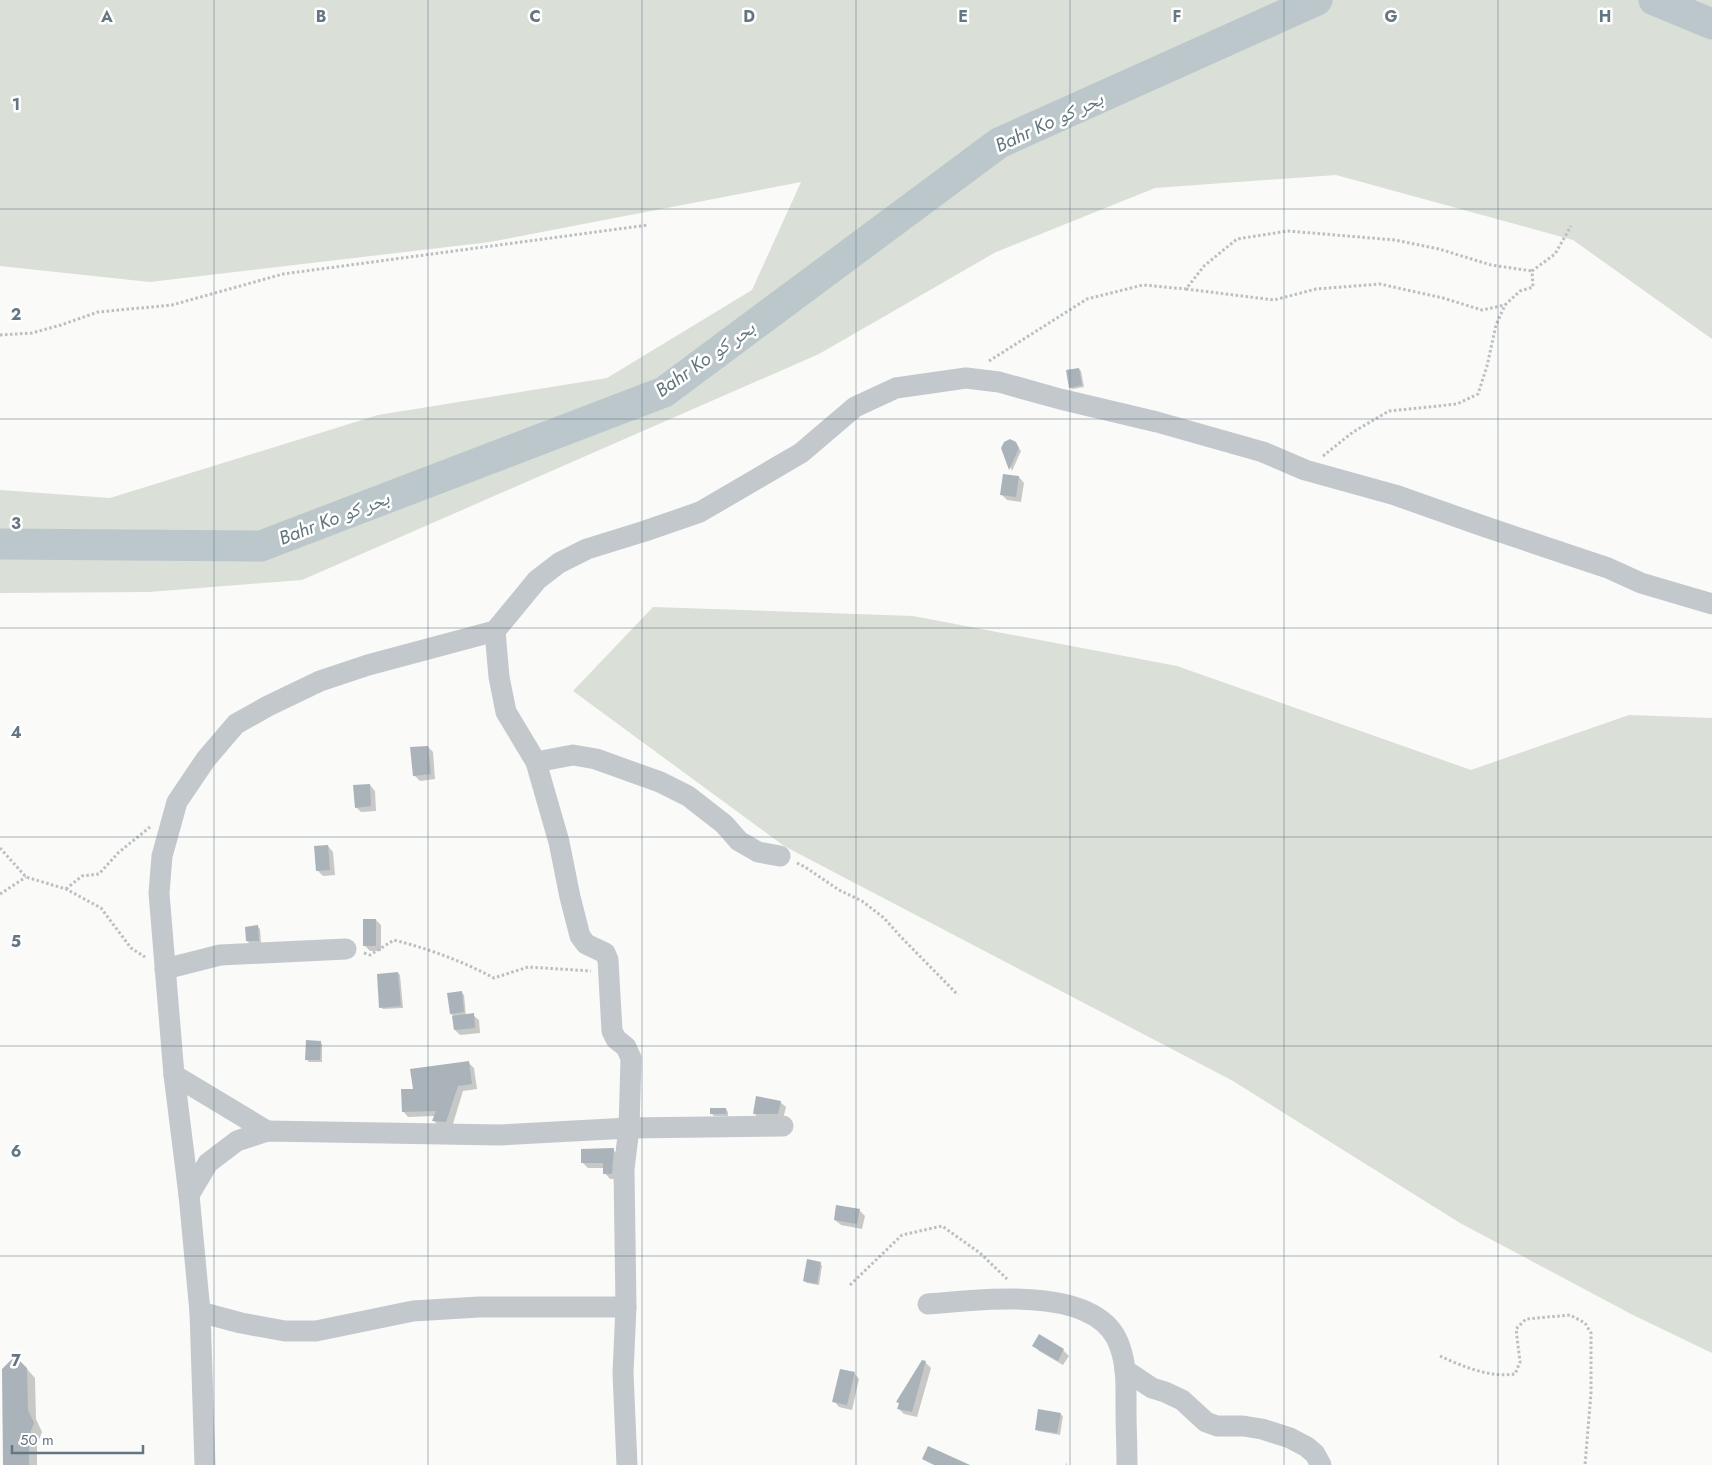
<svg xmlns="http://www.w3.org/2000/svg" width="1712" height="1465" font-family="Jost,'Noto Naskh Arabic',sans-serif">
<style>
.green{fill:#dadfd7}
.shadow{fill:#0003}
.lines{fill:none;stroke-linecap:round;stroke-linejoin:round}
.river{stroke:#bbc7cb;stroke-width:31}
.building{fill:#aab3b9}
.path{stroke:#bbbfc2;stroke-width:3;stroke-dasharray:2.5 2.5;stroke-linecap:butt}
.minor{stroke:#c3c8cc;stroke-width:21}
.grid{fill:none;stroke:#657683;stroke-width:1;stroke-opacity:0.55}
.labels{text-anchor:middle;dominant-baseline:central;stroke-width:5;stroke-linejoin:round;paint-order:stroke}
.water-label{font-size:19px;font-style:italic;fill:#60757c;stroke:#fff}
.grid-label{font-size:16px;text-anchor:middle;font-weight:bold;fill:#657683;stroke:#fff;stroke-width:5;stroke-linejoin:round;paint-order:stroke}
</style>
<rect width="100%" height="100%" fill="#fafaf8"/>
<g class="green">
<polygon points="0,0 1712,0 1712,339 1573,240 1336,175 1155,188 996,252 819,354 302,580 149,592 0,593 0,490 110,498 378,415 607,378 752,290 801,182 490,242 150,282 0,266"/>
<polygon points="653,607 913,616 1177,666 1471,770 1629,715 1712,718 1712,1353 1633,1315 1460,1223 1233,1081 784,846 573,691"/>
</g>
<g class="shadow">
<polygon points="1079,369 1081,371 1084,387 1072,389 1070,387"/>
<polygon points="1015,443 1021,451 1012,471 1002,448"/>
<polygon points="1004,475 1019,477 1024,483 1021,502 1007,500 1001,494"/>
<polygon points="428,747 433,752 435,779 420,781 414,775"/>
<polygon points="370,785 375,791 376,811 361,812 356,807"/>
<polygon points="328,846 333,852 335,875 323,876 317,870"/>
<polygon points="376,920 381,925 381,951 370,951 364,945"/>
<polygon points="258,927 260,929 261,943 249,943 247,941"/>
<polygon points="398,973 400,975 403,1008 383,1009 381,1007"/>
<polygon points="461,992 464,995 466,1016 473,1015 479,1020 480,1033 460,1035 455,1030 453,1016 451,1014"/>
<polygon points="320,1042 322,1044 322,1062 309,1062 306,1059"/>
<polygon points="469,1063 474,1068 477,1089 463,1091 452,1127 439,1126 434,1121 436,1116 408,1117 403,1111"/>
<polygon points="780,1102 786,1107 783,1119 759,1119 754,1113"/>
<polygon points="726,1109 728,1112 728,1116 714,1116 712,1114"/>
<polygon points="613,1150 619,1155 617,1179 610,1179 605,1173 604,1168 588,1168 582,1162"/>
<polygon points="859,1210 865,1216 862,1229 841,1225 835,1220"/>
<polygon points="820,1263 822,1266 819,1285 807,1283 804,1281"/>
<polygon points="1039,1336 1063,1350 1069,1356 1063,1365 1039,1351 1034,1345"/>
<polygon points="925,1362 931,1368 917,1417 904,1414 899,1409"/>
<polygon points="27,1369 35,1378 36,1419 42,1432 37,1445 37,1465 5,1465"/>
<polygon points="854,1373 859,1379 852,1410 839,1407 834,1401"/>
<polygon points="1060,1414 1063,1416 1060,1435 1038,1431 1036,1429"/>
</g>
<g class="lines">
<g class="river">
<polyline points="1654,0 1712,24"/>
<polyline points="0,544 261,546 664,392 999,143 1317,0"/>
</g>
</g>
<g class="building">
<polygon points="1079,368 1082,385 1069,388 1066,370"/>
<polygon points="1010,439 1016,442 1019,448 1009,470 1001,448 1004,442"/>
<polygon points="1003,474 1019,476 1016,497 1000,495"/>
<polygon points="428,746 431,774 413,776 410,747"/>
<polygon points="370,784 371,806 355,808 353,785"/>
<polygon points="328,845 330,870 316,871 314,846"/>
<rect x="363" y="919" width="13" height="27"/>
<polygon points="258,925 259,941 246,941 245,927"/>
<polygon points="398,972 401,1006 379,1008 377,974"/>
<polygon points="462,991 464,1012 450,1014 447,993"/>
<polygon points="474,1013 475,1028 454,1030 452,1016"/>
<polygon points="306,1040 321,1041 320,1060 305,1060"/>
<polygon points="469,1061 472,1084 458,1086 446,1122 432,1121 436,1111 402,1112 401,1089 413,1089 410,1069"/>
<polygon points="756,1096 781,1101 778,1114 753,1114"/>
<rect x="710" y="1108" width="16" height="6"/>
<polygon points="614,1148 612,1174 603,1174 603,1163 581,1163 581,1149"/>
<polygon points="836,1205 860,1209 857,1224 834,1220"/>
<polygon points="807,1259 821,1262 817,1284 803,1281"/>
<polygon points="1039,1334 1064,1349 1058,1361 1032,1346"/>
<polygon points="15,1356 27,1368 28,1410 34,1423 29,1436 29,1465 3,1465 2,1369"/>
<polygon points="922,1360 926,1361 912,1412 897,1409 899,1403 896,1402"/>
<polygon points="840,1369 855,1372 847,1405 832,1402"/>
<polygon points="1038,1409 1061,1413 1057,1433 1035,1430"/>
<polygon points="928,1446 970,1465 934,1465 922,1459"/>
</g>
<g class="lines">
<g class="path">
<polyline points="1186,289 1274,300 1316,289 1380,284 1443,298 1482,310 1505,305"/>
<polyline points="0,335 32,333 61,325 98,312 172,305 283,274 648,225"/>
<polyline points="989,361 1087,299 1143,285 1186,289 1204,266 1237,239 1288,231 1395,240 1439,249 1491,265 1532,271"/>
<polyline points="1323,456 1353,432 1389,411 1457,404 1478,394 1487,366 1496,325 1505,305 1520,291 1533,287 1532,271 1555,254 1571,226"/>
<polyline points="0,848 26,877 66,889 101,908 131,948 145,957"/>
<polyline points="797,863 805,867 839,890 862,901 884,918 900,936 958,995"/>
<polyline points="66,889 82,876 99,874 118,853 150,827"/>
<polyline points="0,894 26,877"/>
<path d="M364,953L370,955L394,940C429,949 462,961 494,978L528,967L591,971"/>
<polyline points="850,1285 902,1235 942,1226 980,1253 1007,1279"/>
<path d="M1440,1356C1462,1366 1489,1378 1515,1374L1520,1362L1516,1329L1526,1319L1570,1315L1585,1323L1591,1333V1393L1585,1465"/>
<polyline points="1066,1465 1067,1465"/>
</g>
<g class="minor">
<polyline points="495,631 499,677 506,712 536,762 559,842 570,897 580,936 586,944 605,953 608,960 612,1031 616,1039 626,1047 631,1058 629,1128 624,1169 626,1307 623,1373 627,1465"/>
<polyline points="536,762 573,755 596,759 660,782 688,796 724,824 739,841 758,852 780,856"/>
<polyline points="165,969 220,955 346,949"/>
<polyline points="174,1075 267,1131"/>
<polyline points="189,1195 208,1163 237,1141 267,1131 500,1135 629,1128 783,1126"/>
<path d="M928,1304C980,1300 1100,1283 1120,1347C1127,1367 1126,1387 1126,1408C1126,1427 1127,1446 1127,1465"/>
<polyline points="200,1312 241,1323 285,1331 316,1331 413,1311 479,1307 626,1307"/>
<polyline points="1125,1370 1152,1388 1165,1392 1182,1400 1206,1422 1217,1426 1243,1426 1262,1429 1290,1438 1307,1447 1315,1454 1321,1465"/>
<polyline points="205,1465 200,1312 189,1195 174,1075 159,893 162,856 177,802 206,759 236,724 268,706 320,681 368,665 495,631 537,580 559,563 587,549 645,531 700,512 801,453 855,407 896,388 966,378 999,382 1060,399 1157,422 1263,452 1305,470 1395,495 1483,526 1572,556 1608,568 1641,583 1712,604"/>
</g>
</g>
<path class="grid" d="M214,0V1465M428,0V1465M642,0V1465M856,0V1465M1070,0V1465M1284,0V1465M1498,0V1465M0,209H1712M0,419H1712M0,628H1712M0,837H1712M0,1046H1712M0,1256H1712"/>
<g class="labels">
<g class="water-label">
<text transform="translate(1049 122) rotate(-25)">Bahr Ko بحر كو</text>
<text transform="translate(705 359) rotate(-35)">Bahr Ko بحر كو</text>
<text transform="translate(334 518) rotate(-21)">Bahr Ko بحر كو</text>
</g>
</g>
<g class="grid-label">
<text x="107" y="22">A</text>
<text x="321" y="22">B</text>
<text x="535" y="22">C</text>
<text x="749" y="22">D</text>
<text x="963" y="22">E</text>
<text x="1177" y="22">F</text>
<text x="1391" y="22">G</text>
<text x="1605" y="22">H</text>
<text x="16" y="110">1</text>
<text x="16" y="320">2</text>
<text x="16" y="529">3</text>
<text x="16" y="738">4</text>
<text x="16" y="947">5</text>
<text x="16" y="1157">6</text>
<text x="16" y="1366">7</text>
</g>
<path d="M12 1445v8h131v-8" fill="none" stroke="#657683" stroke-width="2.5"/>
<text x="20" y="1445" font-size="15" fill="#657683" stroke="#ffffff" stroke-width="4" paint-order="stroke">50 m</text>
</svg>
